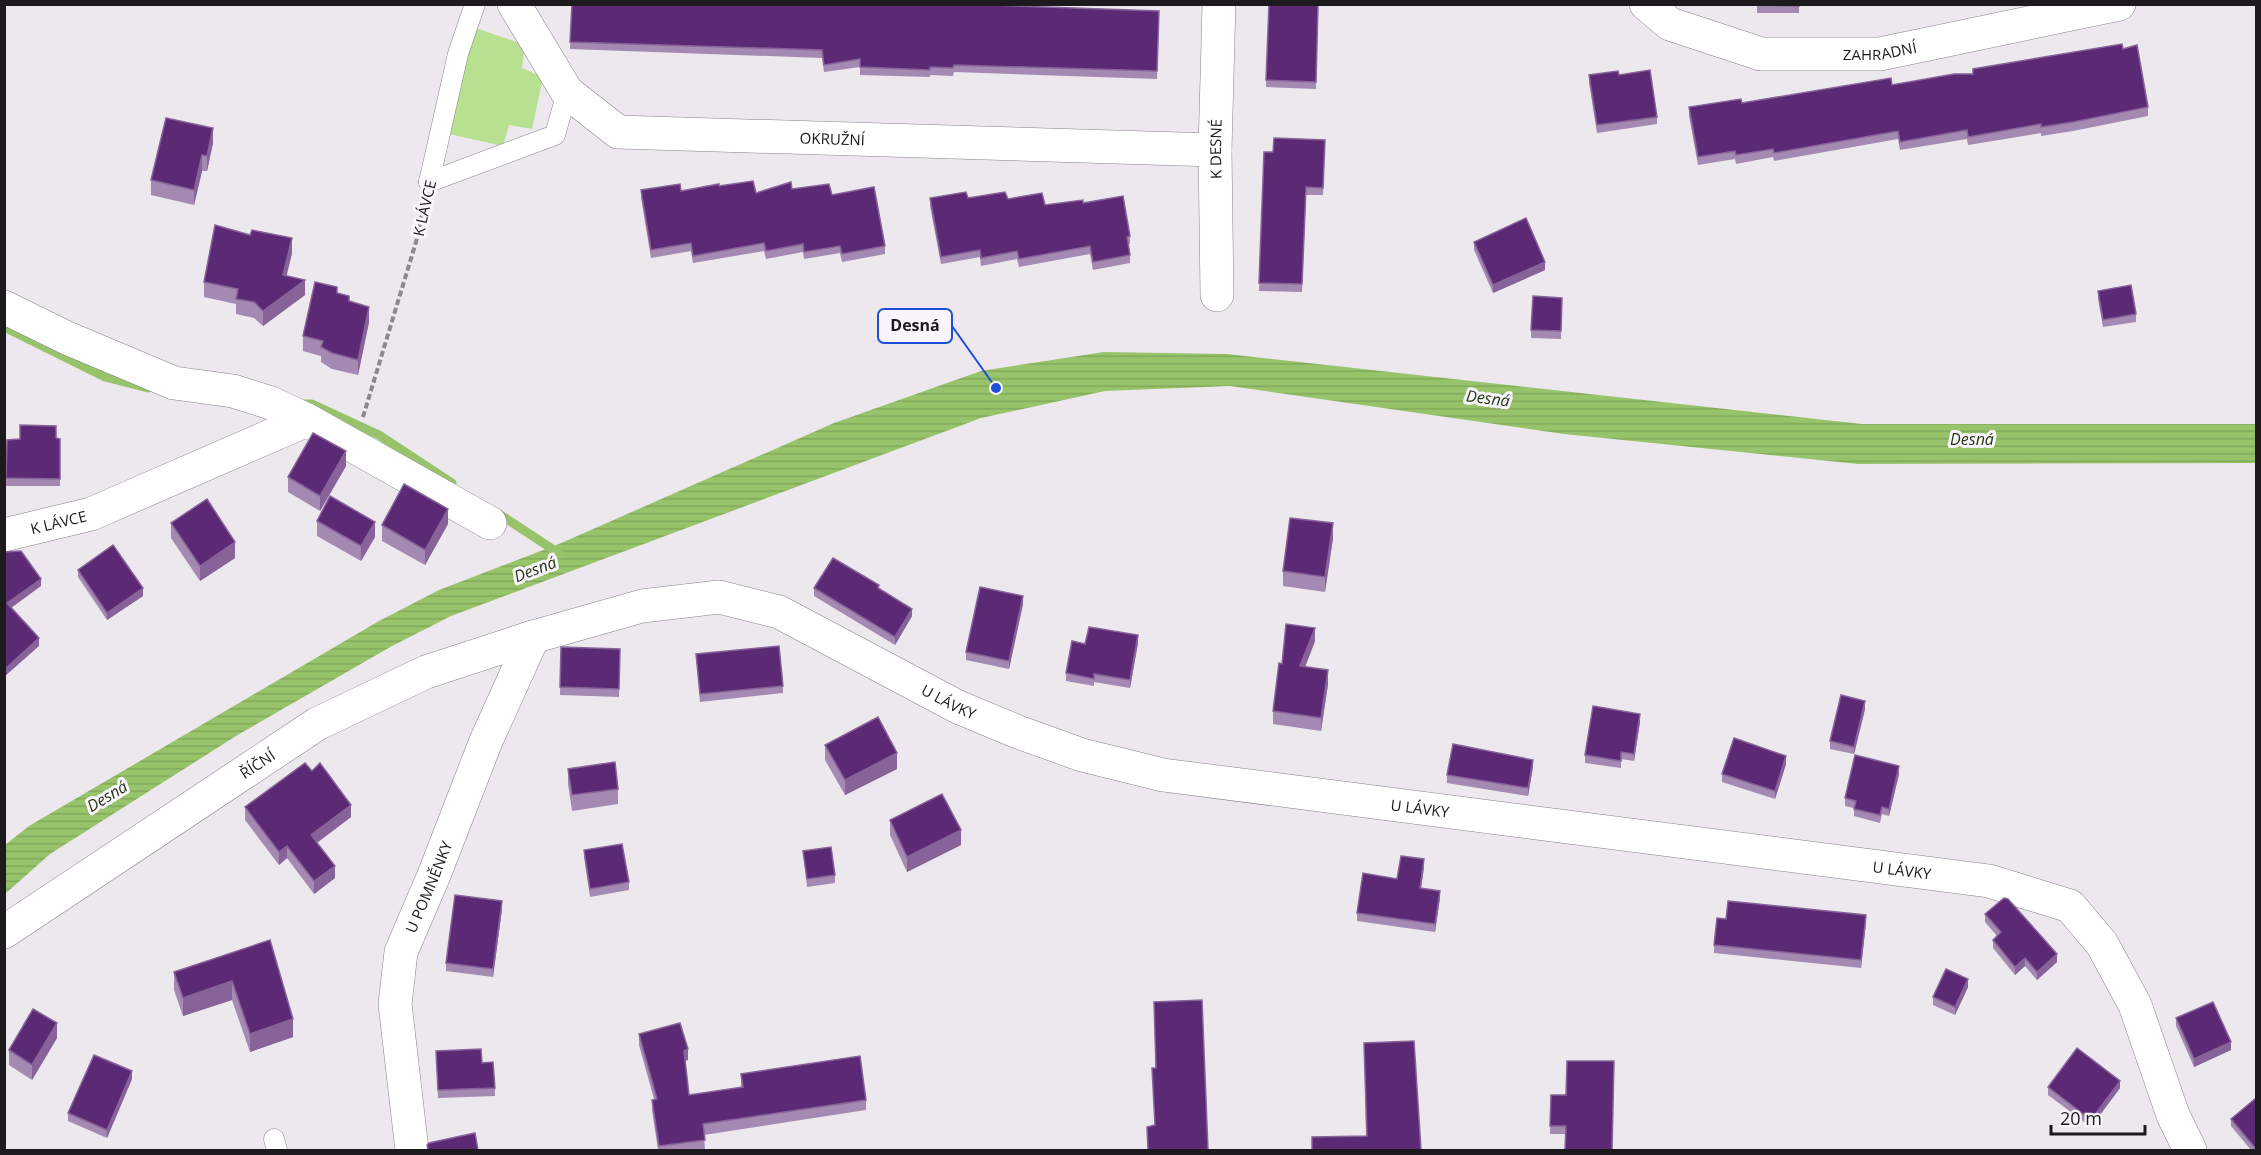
<svg xmlns="http://www.w3.org/2000/svg" width="2261" height="1155" font-family="'Open Sans',sans-serif">
<style>
.grass{fill:#b7e191}
.water{fill:url(#water-rules)}
.lines{fill:none;stroke-linecap:round;stroke-linejoin:round}
.stream{stroke:#97c46a;stroke-width:9}
.service-casing{stroke:#868388;stroke-width:21}
.minor-casing{stroke:#868388;stroke-width:34}
.path{stroke:#8c898d;stroke-width:4;stroke-dasharray:6 3;stroke-linecap:butt}
.service{stroke:#fff;stroke-width:20}
.minor{stroke:#fff;stroke-width:33}
.wall{fill:#a489b2}
.shaded-wall{fill:#876399}
.building{fill:#5c2a75;stroke:#876399;stroke-width:1.5}
.labels{text-anchor:middle;dominant-baseline:central;stroke-width:6;stroke-linejoin:round;paint-order:stroke}
.street-label{font-size:15px;fill:#1c1a1d;stroke:#f9f5fc}
.water-label{font-size:16px;font-style:italic;fill:#263813;stroke:#f9f5fc}
.leader{fill:none;stroke:#1d4ed8;stroke-width:2}
.callout-dot{fill:#1d4ed8;stroke:#f9f5fc;stroke-width:2}
.callout{fill:#f9f5fc;stroke:#1d4ed8;stroke-width:2}
.callout-label{font-size:16px;text-anchor:middle;font-weight:bold;fill:#1c1a1d}
</style>
<defs>
<pattern id="water-rules" width="6" height="5" patternUnits="userSpaceOnUse" patternTransform="scale(1.5)"><rect width="6" height="5" fill="#97c46a"/><path d="M0 2.5h6" fill="none" stroke="#82a85b"/></pattern>
</defs>
<rect width="100%" height="100%" fill="#ece8ee"/>
<polygon class="grass" points="473,27 525,45 522,68 543,77 532,129 509,125 503,146 449,134"/>
<polygon class="water" points="1104,352 1227,354 1862,424 2256,424 2256,463 1858,464 1564,434 1230,386 1105,391 981,418 451,616 392,646 236,736 50,854 5,894 5,845 29,826 379,621 439,590 559,544 834,423 981,371"/>
<g class="lines">
<g class="stream">
<polyline points="4,327 105,377 148,388"/>
<polyline points="304,404 312,404 379,435 452,483"/>
<polyline points="496,512 560,554"/>
</g>
<defs>
<g id="service">
<polyline points="429,182 458,54 475,4"/>
<polyline points="429,182 555,135 567,92"/>
<polyline points="274,1139 277,1150"/>
</g>
<g id="minor">
<path id="s1" d="M514,4L567,92L618,132L1215,150"/>
<path id="s2" d="M1646,4L1670,24L1761,54H1880L2119,4"/>
<path id="s3" d="M1217,295L1215,150L1219,4"/>
<polyline points="4,307 67,338 174,383 233,391 271,403 307,420 490,523"/>
<path id="s4" d="M4,535L91,514L307,420"/>
<path id="s5" d="M4,932L317,724L426,672L533,637L642,606L719,597L779,612L958,707L1018,732L1082,755L1163,775L1989,881L2070,906L2102,944L2135,1005L2173,1115L2190,1150"/>
<path id="s6" d="M412,1150L395,1004L401,952L434,875L486,741L533,637"/>
</g>
</defs>
<use href="#service" class="service-casing"/>
<use href="#minor" class="minor-casing"/>
<polyline class="path" points="363,417 416,242 424,205"/>
<use href="#service" class="service"/>
<use href="#minor" class="minor"/>
</g>
<g class="wall">
<polygon points="572,4 1159,11 1157,79 954,72 953,76 930,75 930,77 860,75 860,67 824,72 822,58 570,49"/>
<polygon points="1269,4 1318,4 1316,89 1266,87"/>
<rect x="1757" y="4" width="42" height="9"/>
<polygon points="2123,49 2148,107 2148,116 2073,131 2041,136 2041,133 1968,145 1967,139 1900,150 1898,139 1774,161 1773,157 1736,164 1735,159 1698,165 1689,116 1689,107 1742,103 1973,74"/>
<polygon points="1589,75 1657,117 1657,124 1597,133 1589,83"/>
<polygon points="1325,140 1323,195 1306,195 1302,292 1259,291 1264,152 1273,152"/>
<polygon points="213,143 207,171 202,171 194,205 151,195 151,180"/>
<polygon points="719,186 756,193 792,189 832,195 885,246 885,254 842,262 840,253 804,259 803,252 766,259 764,251 693,263 691,251 651,258 641,198 641,190 681,191"/>
<polygon points="930,198 1008,199 1045,205 1083,203 1130,236 1130,244 1128,244 1130,255 1130,263 1093,270 1090,254 1019,267 1017,259 981,266 980,257 941,264 930,206"/>
<polygon points="1474,242 1545,270 1493,293 1474,250"/>
<polygon points="292,253 286,276 305,295 263,326 254,318 236,314 236,304 204,297 204,282"/>
<polygon points="2098,291 2136,314 2136,322 2103,327 2098,299"/>
<polygon points="337,293 349,301 369,322 358,375 332,369 321,362 321,356 303,351 303,336"/>
<polygon points="1562,298 1561,339 1531,338 1531,330"/>
<polygon points="56,438 60,439 60,486 6,486 7,440"/>
<polygon points="346,466 320,511 288,492 288,477"/>
<polygon points="317,521 375,537 361,561 317,536"/>
<polygon points="171,523 235,558 200,581 171,538"/>
<polygon points="448,524 425,565 382,541 382,525"/>
<polygon points="1333,538 1325,592 1283,586 1283,571"/>
<polygon points="78,570 143,596 107,620 78,577"/>
<polygon points="814,588 912,616 895,645 814,596"/>
<polygon points="1023,604 1009,669 966,660 966,652"/>
<polygon points="1315,641 1305,667 1328,684 1321,731 1273,724 1273,711 1282,664"/>
<polygon points="1138,643 1130,688 1094,682 1094,686 1066,681 1066,673 1085,644"/>
<polygon points="561,647 620,649 619,697 560,695"/>
<polygon points="696,654 783,686 783,693 700,702"/>
<polygon points="1865,709 1854,754 1830,749 1830,741"/>
<polygon points="1640,722 1634,761 1621,759 1621,768 1585,763 1585,755"/>
<polygon points="825,745 897,769 845,795 825,760"/>
<polygon points="1786,764 1775,799 1722,782 1722,774"/>
<polygon points="1533,767 1528,796 1447,783 1447,775"/>
<polygon points="568,769 618,789 618,804 572,811 568,784"/>
<polygon points="1899,774 1889,816 1882,814 1880,823 1854,816 1854,808 1845,806 1845,798"/>
<polygon points="245,807 351,817 317,843 335,878 314,894 287,858 279,865 245,820"/>
<polygon points="890,820 961,845 907,872 890,835"/>
<polygon points="584,850 629,882 629,890 590,897 584,857"/>
<polygon points="803,851 835,875 835,883 807,887"/>
<polygon points="1424,867 1421,888 1440,898 1435,932 1357,921 1357,913 1397,879"/>
<polygon points="502,909 493,977 446,971 446,963"/>
<polygon points="1985,914 2057,962 2037,980 2025,966 2015,975 1993,948 1993,940 1997,936 1985,922"/>
<polygon points="1726,919 1866,922 1861,968 1714,953 1714,945"/>
<polygon points="270,940 293,1037 250,1052 232,1000 183,1016 174,990 174,972"/>
<polygon points="1968,987 1955,1015 1933,1005 1933,997"/>
<polygon points="2176,1018 2231,1050 2194,1067 2176,1026"/>
<polygon points="639,1034 688,1060 685,1061 689,1095 741,1088 741,1074 866,1100 866,1110 704,1135 705,1150 658,1150 652,1110 652,1100 654,1099 639,1045"/>
<polygon points="57,1038 32,1080 9,1065 9,1050"/>
<polygon points="1364,1043 1421,1150 1312,1150 1312,1137 1366,1136"/>
<polygon points="436,1051 482,1063 495,1088 495,1096 438,1098"/>
<polygon points="132,1079 107,1138 68,1121 68,1113"/>
<polygon points="2048,1087 2120,1088 2091,1127 2048,1095"/>
<polygon points="1551,1095 1566,1095 1566,1134 1550,1134"/>
<polygon points="2256,1098 2256,1150 2251,1150 2231,1126 2231,1119"/>
</g>
<g class="shaded-wall">
<polygon points="213,128 213,143 207,171 207,156"/>
<polygon points="202,155 202,171 194,205 194,190"/>
<polygon points="292,238 292,253 283,291 283,275"/>
<polygon points="1545,262 1545,270 1493,293 1493,285"/>
<polygon points="305,280 305,295 263,326 263,311"/>
<polygon points="369,307 369,322 358,375 358,360"/>
<polygon points="346,451 346,466 320,511 320,496"/>
<polygon points="448,509 448,524 425,565 425,550"/>
<polygon points="375,522 375,537 361,561 361,546"/>
<polygon points="1333,523 1333,538 1325,592 1325,577"/>
<polygon points="235,542 235,558 200,581 200,566"/>
<polygon points="41,579 41,586 7,611 7,603"/>
<polygon points="143,588 143,596 107,620 107,613"/>
<polygon points="1023,596 1023,604 1009,669 1009,661"/>
<polygon points="912,609 912,616 895,645 895,637"/>
<polygon points="1315,628 1315,641 1300,680 1300,666"/>
<polygon points="1138,635 1138,643 1130,688 1130,680"/>
<polygon points="39,638 39,646 4,677 4,670"/>
<polygon points="1328,670 1328,684 1321,731 1321,718"/>
<polygon points="1865,701 1865,709 1854,754 1854,747"/>
<polygon points="1640,714 1640,722 1634,761 1634,754"/>
<polygon points="897,753 897,769 845,795 845,780"/>
<polygon points="1786,756 1786,764 1775,799 1775,791"/>
<polygon points="1533,760 1533,767 1528,796 1528,788"/>
<polygon points="1899,766 1899,774 1889,816 1889,809"/>
<polygon points="351,805 351,817 311,847 311,835"/>
<polygon points="961,830 961,845 907,872 907,857"/>
<polygon points="287,846 287,858 279,865 279,852"/>
<polygon points="1424,859 1424,867 1420,896 1420,888"/>
<polygon points="335,866 335,878 314,894 314,881"/>
<polygon points="1440,891 1440,898 1435,932 1435,924"/>
<polygon points="502,901 502,909 493,977 493,969"/>
<polygon points="1866,915 1866,922 1861,968 1861,960"/>
<polygon points="2057,954 2057,962 2037,980 2037,972"/>
<polygon points="2025,958 2025,966 2015,975 2015,967"/>
<polygon points="1968,979 1968,987 1955,1015 1955,1007"/>
<polygon points="232,981 232,1000 183,1016 183,998"/>
<polygon points="293,1019 293,1037 250,1052 250,1034"/>
<polygon points="57,1023 57,1038 32,1080 32,1065"/>
<polygon points="2231,1042 2231,1050 2194,1067 2194,1059"/>
<polygon points="688,1049 688,1060 684,1061 684,1051"/>
<polygon points="132,1071 132,1079 107,1138 107,1130"/>
<polygon points="2120,1081 2120,1088 2091,1127 2091,1120"/>
</g>
<g class="building">
<polygon points="572,4 963,4 1159,11 1157,71 954,65 953,68 930,67 930,70 860,67 860,59 824,65 822,50 570,42"/>
<polygon points="1269,4 1318,4 1316,82 1266,80"/>
<polygon points="1757,4 1799,4 1799,6 1757,5"/>
<polygon points="2122,44 2123,49 2137,45 2148,107 2073,122 2041,127 2041,124 1968,137 1967,130 1900,142 1898,131 1774,153 1773,149 1736,155 1735,151 1698,157 1689,107 1741,99 1742,103 1891,78 1892,85 1954,74 1973,74 1973,69"/>
<polygon points="1650,70 1657,117 1597,125 1589,75 1618,71 1619,75"/>
<polygon points="166,118 213,128 207,156 202,155 194,190 151,180"/>
<polygon points="1274,138 1325,140 1323,188 1306,187 1302,284 1259,283 1264,152 1273,152"/>
<polygon points="753,181 756,193 791,182 792,189 829,184 832,195 874,187 885,246 842,254 840,246 804,252 803,244 766,251 764,243 693,256 691,243 651,250 641,190 680,184 681,191 719,184 719,186"/>
<polygon points="966,192 968,198 1005,192 1008,199 1042,193 1045,205 1083,200 1083,203 1123,196 1130,236 1127,237 1130,255 1093,262 1090,246 1019,259 1017,251 981,258 980,250 941,257 930,198"/>
<polygon points="1526,218 1545,262 1493,285 1474,242"/>
<polygon points="215,225 250,235 252,230 292,238 283,275 305,280 263,311 254,302 236,299 238,289 204,282"/>
<polygon points="315,282 337,287 337,293 349,296 349,301 369,307 358,360 332,353 321,347 323,341 303,336"/>
<polygon points="2131,285 2136,314 2103,320 2098,291"/>
<polygon points="1533,296 1562,298 1561,331 1531,330"/>
<polygon points="20,425 56,426 56,438 60,439 60,479 6,478 7,440 20,439"/>
<polygon points="313,433 346,451 320,496 288,477"/>
<polygon points="404,484 448,509 425,550 382,525"/>
<polygon points="330,496 375,522 361,546 317,521"/>
<polygon points="207,499 235,542 200,566 171,523"/>
<polygon points="1290,518 1333,523 1325,577 1283,571"/>
<polygon points="113,545 143,588 107,613 78,570"/>
<polygon points="21,551 41,579 7,603 39,638 4,670 4,552"/>
<polygon points="833,558 879,585 878,588 912,609 895,637 814,588"/>
<polygon points="980,587 1023,596 1009,661 966,652"/>
<polygon points="1286,624 1315,628 1300,666 1328,670 1321,718 1273,711 1279,663 1282,664"/>
<polygon points="1089,627 1138,635 1130,680 1094,674 1094,679 1066,673 1072,641 1085,644"/>
<polygon points="779,646 783,686 700,694 696,654"/>
<polygon points="561,647 620,649 619,689 560,687"/>
<polygon points="1841,695 1865,701 1854,747 1830,741"/>
<polygon points="1593,706 1640,714 1634,754 1621,752 1621,761 1585,755"/>
<polygon points="878,717 897,753 845,780 825,745"/>
<polygon points="1734,738 1786,756 1775,791 1722,774"/>
<polygon points="1453,744 1533,760 1528,788 1447,775"/>
<polygon points="1855,755 1899,766 1889,809 1882,807 1880,815 1854,809 1856,801 1845,798"/>
<polygon points="615,762 618,789 572,795 568,769"/>
<polygon points="305,763 312,771 320,763 351,805 311,835 335,866 314,881 287,846 279,852 245,807"/>
<polygon points="942,794 961,830 907,857 890,820"/>
<polygon points="622,844 629,882 590,889 584,850"/>
<polygon points="831,847 835,875 807,879 803,851"/>
<polygon points="1401,856 1424,859 1420,888 1440,891 1435,924 1357,913 1363,873 1397,879"/>
<polygon points="455,895 502,901 493,969 446,963"/>
<polygon points="2004,898 2008,899 2057,954 2037,972 2025,958 2015,967 1993,940 2001,932 1985,914"/>
<polygon points="1728,901 1866,915 1861,960 1714,945 1717,918 1726,919"/>
<polygon points="270,940 293,1019 250,1034 232,981 183,998 174,972"/>
<polygon points="1946,969 1968,979 1955,1007 1933,997"/>
<polygon points="1202,1000 1208,1150 1148,1150 1147,1127 1155,1125 1152,1068 1156,1068 1154,1002"/>
<polygon points="2213,1002 2231,1042 2194,1059 2176,1018"/>
<polygon points="33,1009 57,1023 32,1065 9,1050"/>
<polygon points="680,1023 688,1049 684,1051 689,1095 743,1087 741,1074 860,1056 866,1100 703,1124 705,1140 659,1146 652,1100 657,1099 639,1034"/>
<polygon points="1414,1041 1421,1150 1312,1150 1312,1137 1367,1136 1364,1043"/>
<polygon points="2077,1048 2120,1081 2091,1120 2048,1087"/>
<polygon points="481,1049 482,1063 493,1062 495,1088 438,1090 436,1051"/>
<polygon points="94,1055 132,1071 107,1130 68,1113"/>
<polygon points="1567,1061 1614,1061 1612,1150 1565,1150 1566,1126 1550,1126 1551,1095 1566,1095"/>
<polygon points="2256,1098 2256,1149 2231,1119"/>
<polygon points="475,1133 478,1150 428,1150 427,1145 429,1143"/>
</g>
<g class="labels">
<g class="street-label">
<text stroke="none"><textPath href="#s2" startOffset="246">ZAHRADNÍ</textPath></text>
<text stroke="none"><textPath href="#s1" startOffset="382">OKRUŽNÍ</textPath></text>
<text stroke="none"><textPath href="#s3" startOffset="146">K DESNÉ</textPath></text>
<text transform="translate(424 208) rotate(-77)">K LÁVCE</text>
<text stroke="none"><textPath href="#s4" startOffset="56">K LÁVCE</textPath></text>
<text stroke="none"><textPath href="#s5" startOffset="1054">U LÁVKY</textPath></text>
<text stroke="none"><textPath href="#s5" startOffset="304">ŘÍČNÍ</textPath></text>
<text stroke="none"><textPath href="#s5" startOffset="1540">U LÁVKY</textPath></text>
<text stroke="none"><textPath href="#s5" startOffset="2026">U LÁVKY</textPath></text>
<text stroke="none"><textPath href="#s6" startOffset="270">U POMNĚNKY</textPath></text>
</g>
<g class="water-label">
<text transform="translate(1488 398) rotate(7)">Desná</text>
<text x="1972" y="439">Desná</text>
<text transform="translate(535 569) rotate(-21)">Desná</text>
<text transform="translate(107 796) rotate(-31)">Desná</text>
</g>
</g>
<path class="leader" d="M996 388L952 326"/>
<circle class="callout-dot" cx="996" cy="388" r="6"/>
<rect class="callout" x="878" y="309" width="74" height="34" rx="6"/>
<g class="callout-label">
<text x="915" y="331">Desná</text>
</g>
<rect width="2261" height="1155" fill="none" stroke="#1c1a1d" stroke-width="12"/>
<path d="M2051 1125v9h94v-9" fill="none" stroke="#1c1a1d" stroke-width="3"/>
<text x="2060" y="1125" font-size="18" fill="#1c1a1d" stroke="#f9f5fc" stroke-width="4.5" paint-order="stroke">20 m</text>
</svg>
